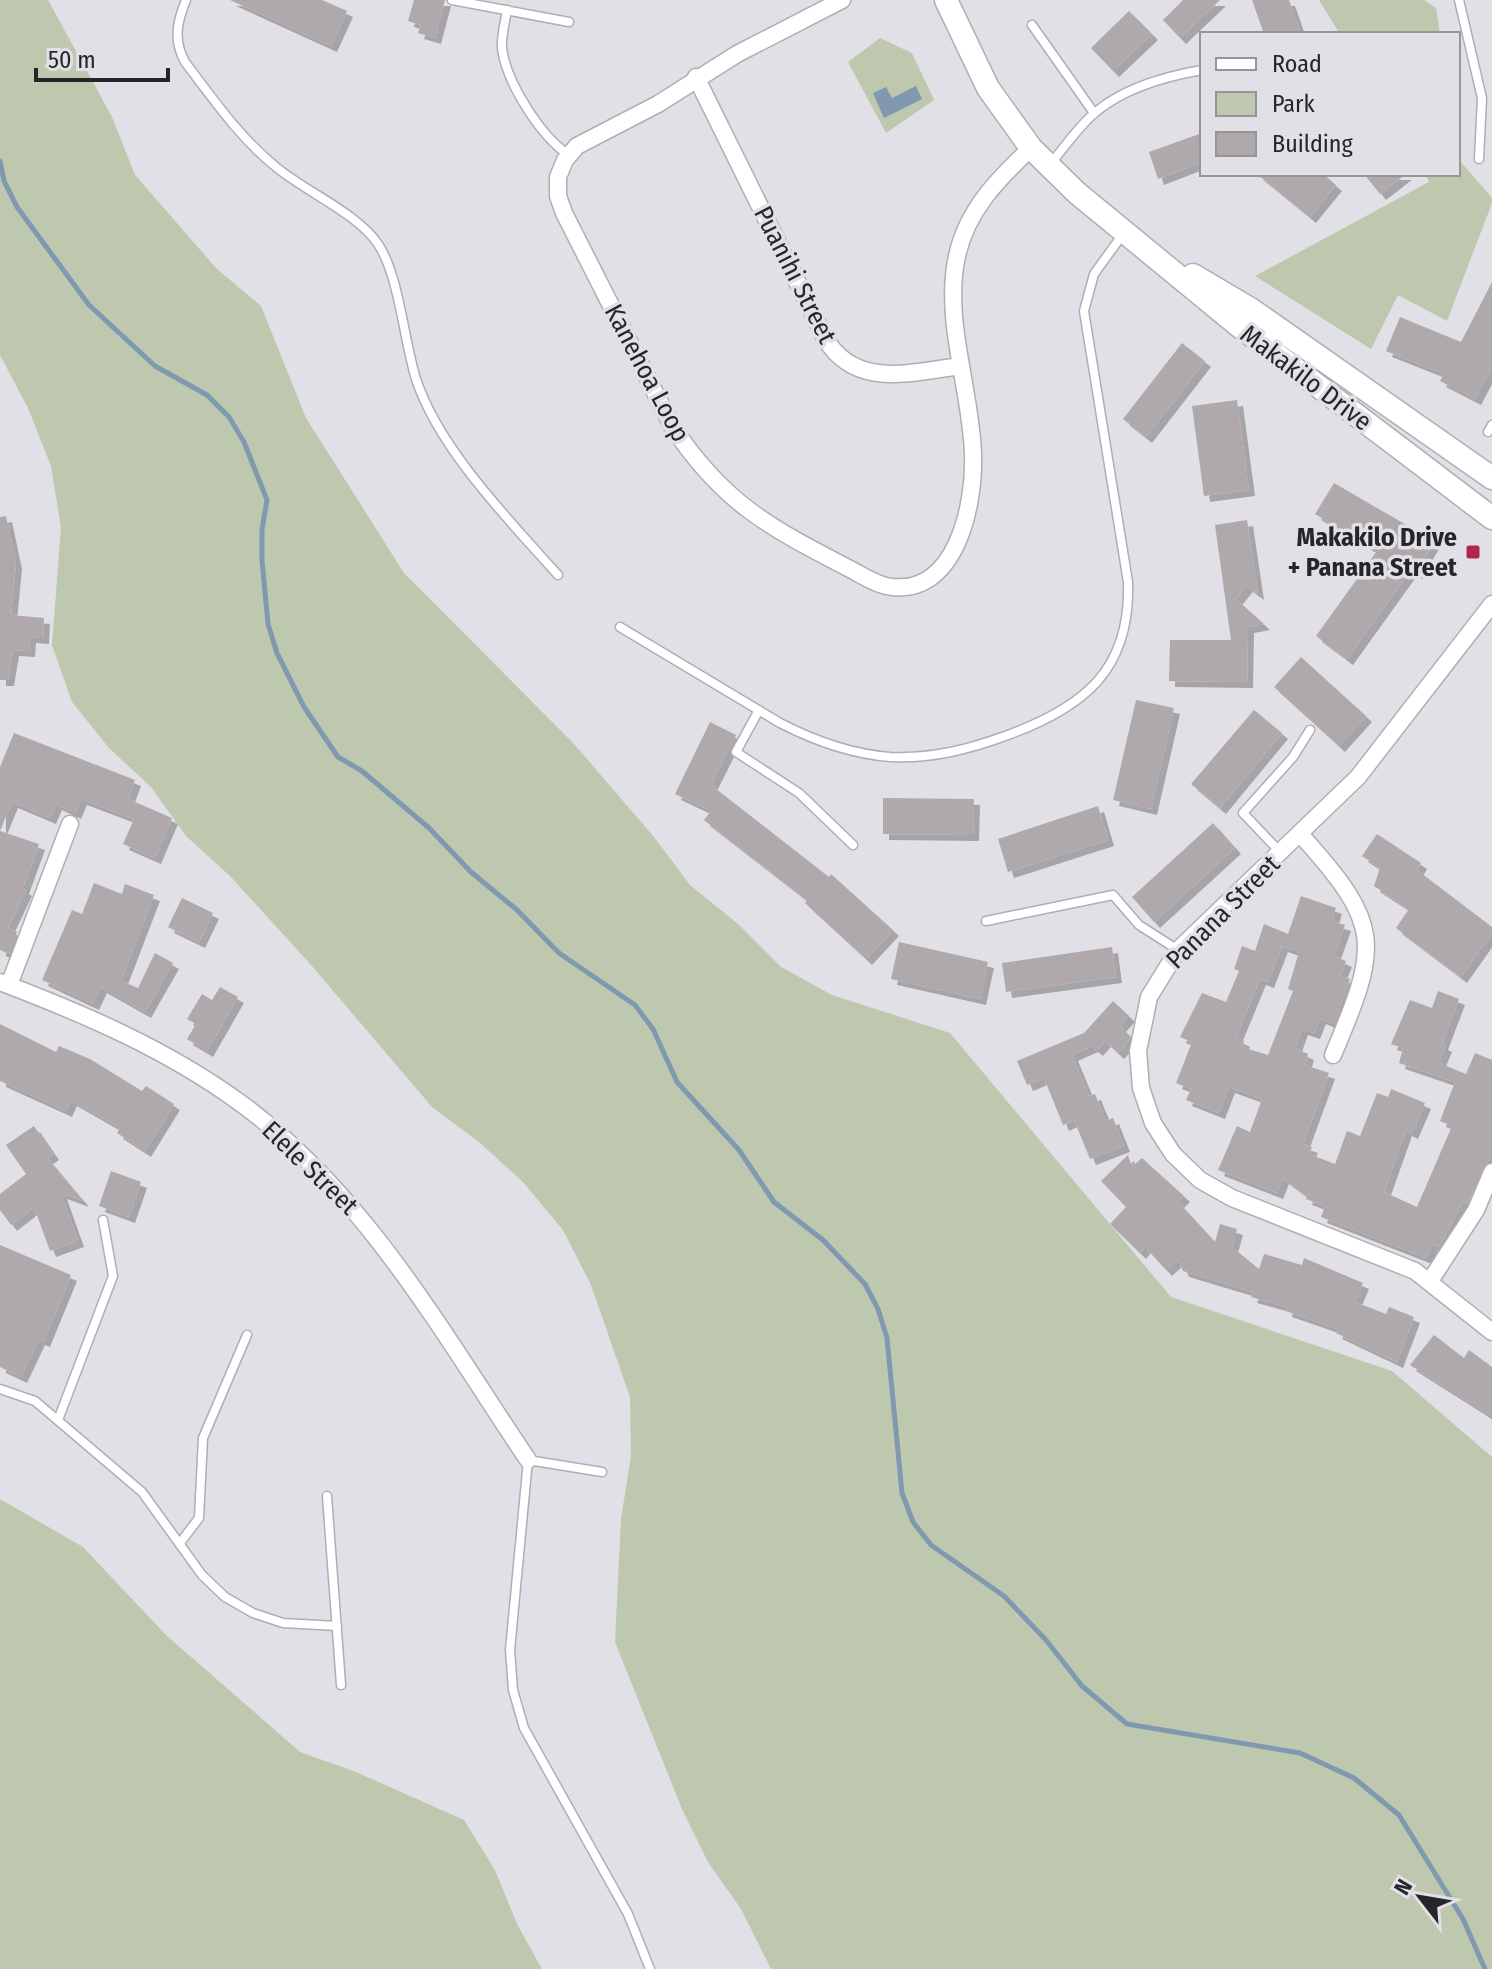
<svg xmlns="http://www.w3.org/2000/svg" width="1492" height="1969" font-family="'Fira Sans Condensed',sans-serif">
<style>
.green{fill:#bdc8ae}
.water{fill:#8199b0}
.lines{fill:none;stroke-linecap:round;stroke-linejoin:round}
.stream{stroke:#8199b0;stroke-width:5}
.building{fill:#b0a9ab;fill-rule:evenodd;filter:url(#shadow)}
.lane-casing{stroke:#aeaeb4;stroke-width:11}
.street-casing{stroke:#aeaeb4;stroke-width:19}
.secondary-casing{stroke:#aeaeb4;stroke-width:25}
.lane{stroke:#fff;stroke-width:8}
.street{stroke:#fff;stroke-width:16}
.secondary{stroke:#fff;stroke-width:22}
.poi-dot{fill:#b4234e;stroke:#e0e0e6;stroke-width:3}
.labels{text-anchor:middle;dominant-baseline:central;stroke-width:7;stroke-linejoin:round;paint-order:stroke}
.street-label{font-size:26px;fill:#262628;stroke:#e0e0e6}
.poi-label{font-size:26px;font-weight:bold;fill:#262628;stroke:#e0e0e6;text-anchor:end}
</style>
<defs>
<filter id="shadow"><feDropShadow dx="6" dy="6" stdDeviation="0" flood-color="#0004"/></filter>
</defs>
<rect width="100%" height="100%" fill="#e0e0e6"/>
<g class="green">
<polygon points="0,0 48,0 112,117 135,175 216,268 261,306 306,418 404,573 574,744 654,837 690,885 738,924 781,967 832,995 950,1033 1171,1297 1392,1371 1492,1457 1492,1969 771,1969 741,1909 708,1862 682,1809 615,1642 621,1519 631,1456 630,1397 591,1285 563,1230 523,1182 479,1142 432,1107 312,966 230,876 186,836 151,787 109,748 72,702 52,645 61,528 51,466 28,408 0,355"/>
<polygon points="1319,0 1424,0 1436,8 1440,34 1340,34"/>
<polygon points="880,38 912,53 934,100 886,133 848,62"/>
<polygon points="1458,153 1459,160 1492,198 1492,203 1447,321 1398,295 1371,349 1255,276 1429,182 1425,174 1458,174"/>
<polygon points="0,1499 83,1547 166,1635 300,1752 356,1772 464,1820 495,1870 517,1924 542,1969 0,1969"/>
</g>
<polygon class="water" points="916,86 922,99 884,118 873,93 886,87 892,98"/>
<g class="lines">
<polyline class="stream" points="0,161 4,181 17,207 89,305 155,366 207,395 229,417 244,442 267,500 262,529 262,560 268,624 277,653 304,707 338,757 362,771 429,828 471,872 517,910 559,953 635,1005 653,1029 677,1082 739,1150 774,1202 823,1240 865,1284 878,1309 887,1338 902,1493 913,1522 931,1545 1004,1596 1046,1640 1082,1686 1127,1724 1300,1753 1354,1778 1399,1815 1463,1919 1485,1969"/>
</g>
<g class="building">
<polygon points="230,0 322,0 347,11 331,46"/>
<polygon points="414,0 445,0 435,38 418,33 421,25 408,21"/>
<polygon points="1183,0 1220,0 1180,38 1163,20"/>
<polygon points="1252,0 1289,0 1301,34 1264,34"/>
<polygon points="1129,11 1152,34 1113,71 1091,48"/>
<polygon points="1202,133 1202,162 1158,179 1149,152"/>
<polygon points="1257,174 1323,174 1336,185 1310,217"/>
<polygon points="1364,174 1406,174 1380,194"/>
<polygon points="1492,282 1492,367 1475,399 1440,381 1444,374 1386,351 1400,317 1461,342"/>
<polygon points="1182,343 1205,361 1146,437 1123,419"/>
<polygon points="1237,400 1249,490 1204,496 1192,406"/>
<polygon points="1334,483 1434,541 1416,573 1411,570 1347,659 1316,636 1377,551 1315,514"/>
<polygon points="6,516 16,563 11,615 44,618 43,638 30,637 29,651 13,650 8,680 0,680 0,517"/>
<polygon points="1247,520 1258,594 1247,586 1236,599 1264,624 1248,627 1247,682 1169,681 1170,640 1231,640 1215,525"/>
<polygon points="1301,657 1366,716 1339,746 1274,687"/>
<polygon points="1136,700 1174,708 1151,809 1113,800"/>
<polygon points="1254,710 1282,733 1220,808 1191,784"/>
<polygon points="710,722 736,735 711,785 829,877 831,874 893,930 866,959 805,903 807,900 704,820 711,811 675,794"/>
<polygon points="14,733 135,780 128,799 172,818 155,858 123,844 134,819 81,799 75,813 56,804 50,818 12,802 0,831 39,844 23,888 26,890 8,928 17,932 9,954 0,950 0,767"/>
<polygon points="883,798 974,799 973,835 883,834"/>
<polygon points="1098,806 1108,840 1008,872 998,839"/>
<polygon points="1213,823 1235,848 1154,922 1132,897"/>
<polygon points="1377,834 1421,863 1417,870 1492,927 1492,933 1461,977 1396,928 1409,909 1374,886 1380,868 1362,856"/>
<polygon points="94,883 122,894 125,884 154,895 121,981 138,988 155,953 173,963 145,1012 101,987 93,1004 42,980 72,910 82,914"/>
<path d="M1301,896L1336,908L1332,921L1345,925L1334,956L1346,961L1340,976L1350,979L1334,1024L1320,1018L1314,1033L1302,1029L1295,1048L1308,1054L1305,1065L1329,1073L1303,1144L1312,1147L1309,1154L1335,1164L1347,1131L1360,1136L1377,1093L1388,1097L1391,1089L1425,1103L1412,1133L1406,1130L1384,1192L1417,1207L1452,1126L1440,1121L1455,1082L1399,1063L1403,1048L1391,1044L1410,1000L1432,1008L1438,991L1459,999L1442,1044L1446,1046L1439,1063L1466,1074L1475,1053L1492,1060V1153L1467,1204L1463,1202L1439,1247L1432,1244L1426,1258L1321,1217L1325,1206L1306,1199L1307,1196L1283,1178L1277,1193L1218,1170L1237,1126L1250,1132L1262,1099L1229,1087L1219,1113L1186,1100L1191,1089L1176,1083L1192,1042L1180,1037L1202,993L1226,1002L1239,971L1234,969L1242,946L1255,951L1264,924L1288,934ZM1282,946L1299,952L1288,989L1293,991L1268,1055L1242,1047L1244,1041L1236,1037L1260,979L1268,982Z"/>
<polygon points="182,898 213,913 199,942 168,927"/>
<polygon points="899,942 988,962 980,999 891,979"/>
<polygon points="1112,947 1116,977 1006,992 1002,963"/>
<polygon points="220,987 238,997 207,1051 187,1039 196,1024 187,1019 202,994 212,1000"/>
<polygon points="1113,1001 1129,1016 1120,1026 1130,1036 1129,1041 1118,1053 1105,1041 1097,1050 1092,1046 1072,1055 1089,1096 1095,1094 1106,1121 1113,1118 1124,1146 1090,1159 1074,1120 1063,1125 1044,1078 1027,1085 1017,1061 1084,1033"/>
<polygon points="0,1024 56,1052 59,1046 90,1059 142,1091 146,1086 174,1104 145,1151 117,1133 120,1128 71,1100 66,1111 0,1081"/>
<polygon points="34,1126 53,1154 47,1158 83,1201 61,1193 78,1241 50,1251 34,1207 11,1225 0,1210 0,1194 26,1174 6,1145"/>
<polygon points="1128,1155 1132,1167 1142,1158 1184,1196 1178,1202 1215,1242 1220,1224 1237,1229 1232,1247 1259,1269 1264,1254 1302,1265 1304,1258 1363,1283 1355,1302 1386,1314 1389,1307 1414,1317 1397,1362 1336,1333 1338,1329 1286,1311 1287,1307 1251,1297 1253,1292 1183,1271 1178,1259 1166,1270 1145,1247 1140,1253 1110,1224 1126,1207 1101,1181"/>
<polygon points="111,1171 141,1182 129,1217 99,1206"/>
<polygon points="0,1245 71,1275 44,1341 39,1339 21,1377 0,1367"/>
<polygon points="1434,1335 1464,1358 1469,1350 1492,1367 1492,1417 1410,1365"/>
</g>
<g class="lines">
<defs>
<g id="lane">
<path d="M186,0C177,22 173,40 185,62C213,99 240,138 276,167C306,192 357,213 378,244C399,275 404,341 416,379C439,449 509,520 558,575"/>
<polyline points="452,0 569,22"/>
<polyline points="1459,0 1482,98 1479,159"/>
<path d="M507,10C505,23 501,36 502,48C506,82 541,137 569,155"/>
<polyline points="1032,25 1094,113"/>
<path d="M1051,163C1066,146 1079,125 1097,111C1125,88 1167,76 1202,70"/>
<polyline points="1488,432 1492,425"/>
<path d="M620,627L780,723C815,741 851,754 890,757C932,759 970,749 1008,735C1084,707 1131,670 1128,582L1084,311L1094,274L1123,234"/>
<polyline points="759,710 736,752 799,793 853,845"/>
<polyline points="1281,853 1243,813 1293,757 1310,730"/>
<polyline points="986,921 1113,895 1139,925 1178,950"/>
<polyline points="0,1389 35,1401 142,1492 202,1575 225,1597 253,1613 283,1623 337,1626"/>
<polyline points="58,1420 113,1276 103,1220"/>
<polyline points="602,1472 528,1460 510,1650 513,1690 524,1728 628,1914 650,1969"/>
<polyline points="327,1496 341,1685"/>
<polyline points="180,1543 199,1518 203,1438 247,1335"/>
</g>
<g id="street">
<path d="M842,0L737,54L658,104L577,146L565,160L558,177V196L564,213L672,426C723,503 769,527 848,568C860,574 873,583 886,586C956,600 975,504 973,454C971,389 943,320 957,256C967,210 998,179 1031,148"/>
<path d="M696,77L825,338C855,390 912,372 961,366"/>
<polyline points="1492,604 1358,777 1178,950 1149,997 1138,1051 1141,1088 1153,1123 1173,1154 1200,1180 1232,1198 1415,1271 1492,1332"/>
<path d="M1301,835C1383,926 1380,944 1333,1055"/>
<path d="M0,982C84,1014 166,1049 239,1102C365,1193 443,1334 528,1460"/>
<polyline points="9,985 70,824"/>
<polyline points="1430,1281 1476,1210 1492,1172"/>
</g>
<g id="secondary">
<polyline points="946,0 988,88 1031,148 1077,193 1239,326 1492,518"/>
<polyline points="1193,275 1252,310 1492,478"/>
</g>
</defs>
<use href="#lane" class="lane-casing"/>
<use href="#street" class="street-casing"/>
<use href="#secondary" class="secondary-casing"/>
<use href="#lane" class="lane"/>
<use href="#street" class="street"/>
<use href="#secondary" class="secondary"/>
</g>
<rect class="poi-dot" x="1465" y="544" width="16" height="16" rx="4"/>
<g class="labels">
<g class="street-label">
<text transform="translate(795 275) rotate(63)">Puanihi Street</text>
<text transform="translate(647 373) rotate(62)">Kanehoa Loop</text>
<text transform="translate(1306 378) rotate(37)">Makakilo Drive</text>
<text transform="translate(1223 912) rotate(-45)">Panana Street</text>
<text transform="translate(310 1168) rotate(44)">Elele Street</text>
</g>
<g class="poi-label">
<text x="1457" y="537">Makakilo Drive<tspan x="1457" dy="30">+ Panana Street</tspan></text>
</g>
</g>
<rect x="1200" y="32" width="260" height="144" fill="#e0e0e6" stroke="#96969a" stroke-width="2"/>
<rect x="1216" y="58" width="40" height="12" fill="#ffffff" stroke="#96969a" stroke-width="2"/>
<text x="1272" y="72" font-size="24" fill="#262628">Road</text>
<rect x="1216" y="92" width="40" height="24" fill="#bdc8ae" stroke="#96969a" stroke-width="2"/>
<text x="1272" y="112" font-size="24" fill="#262628">Park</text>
<rect x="1216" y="132" width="40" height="24" fill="#b0a9ab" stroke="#96969a" stroke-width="2"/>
<text x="1272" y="152" font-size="24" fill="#262628">Building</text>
<g transform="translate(1420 1897) rotate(301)" stroke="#e0e0e6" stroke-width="6" paint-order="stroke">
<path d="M0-6L14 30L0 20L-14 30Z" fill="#262628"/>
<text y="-12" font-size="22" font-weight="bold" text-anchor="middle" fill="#262628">N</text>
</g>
<path d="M36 68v12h132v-12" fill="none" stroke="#262628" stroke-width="4"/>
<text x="48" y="68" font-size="24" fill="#262628" stroke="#e0e0e6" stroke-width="6" paint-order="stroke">50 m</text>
</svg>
